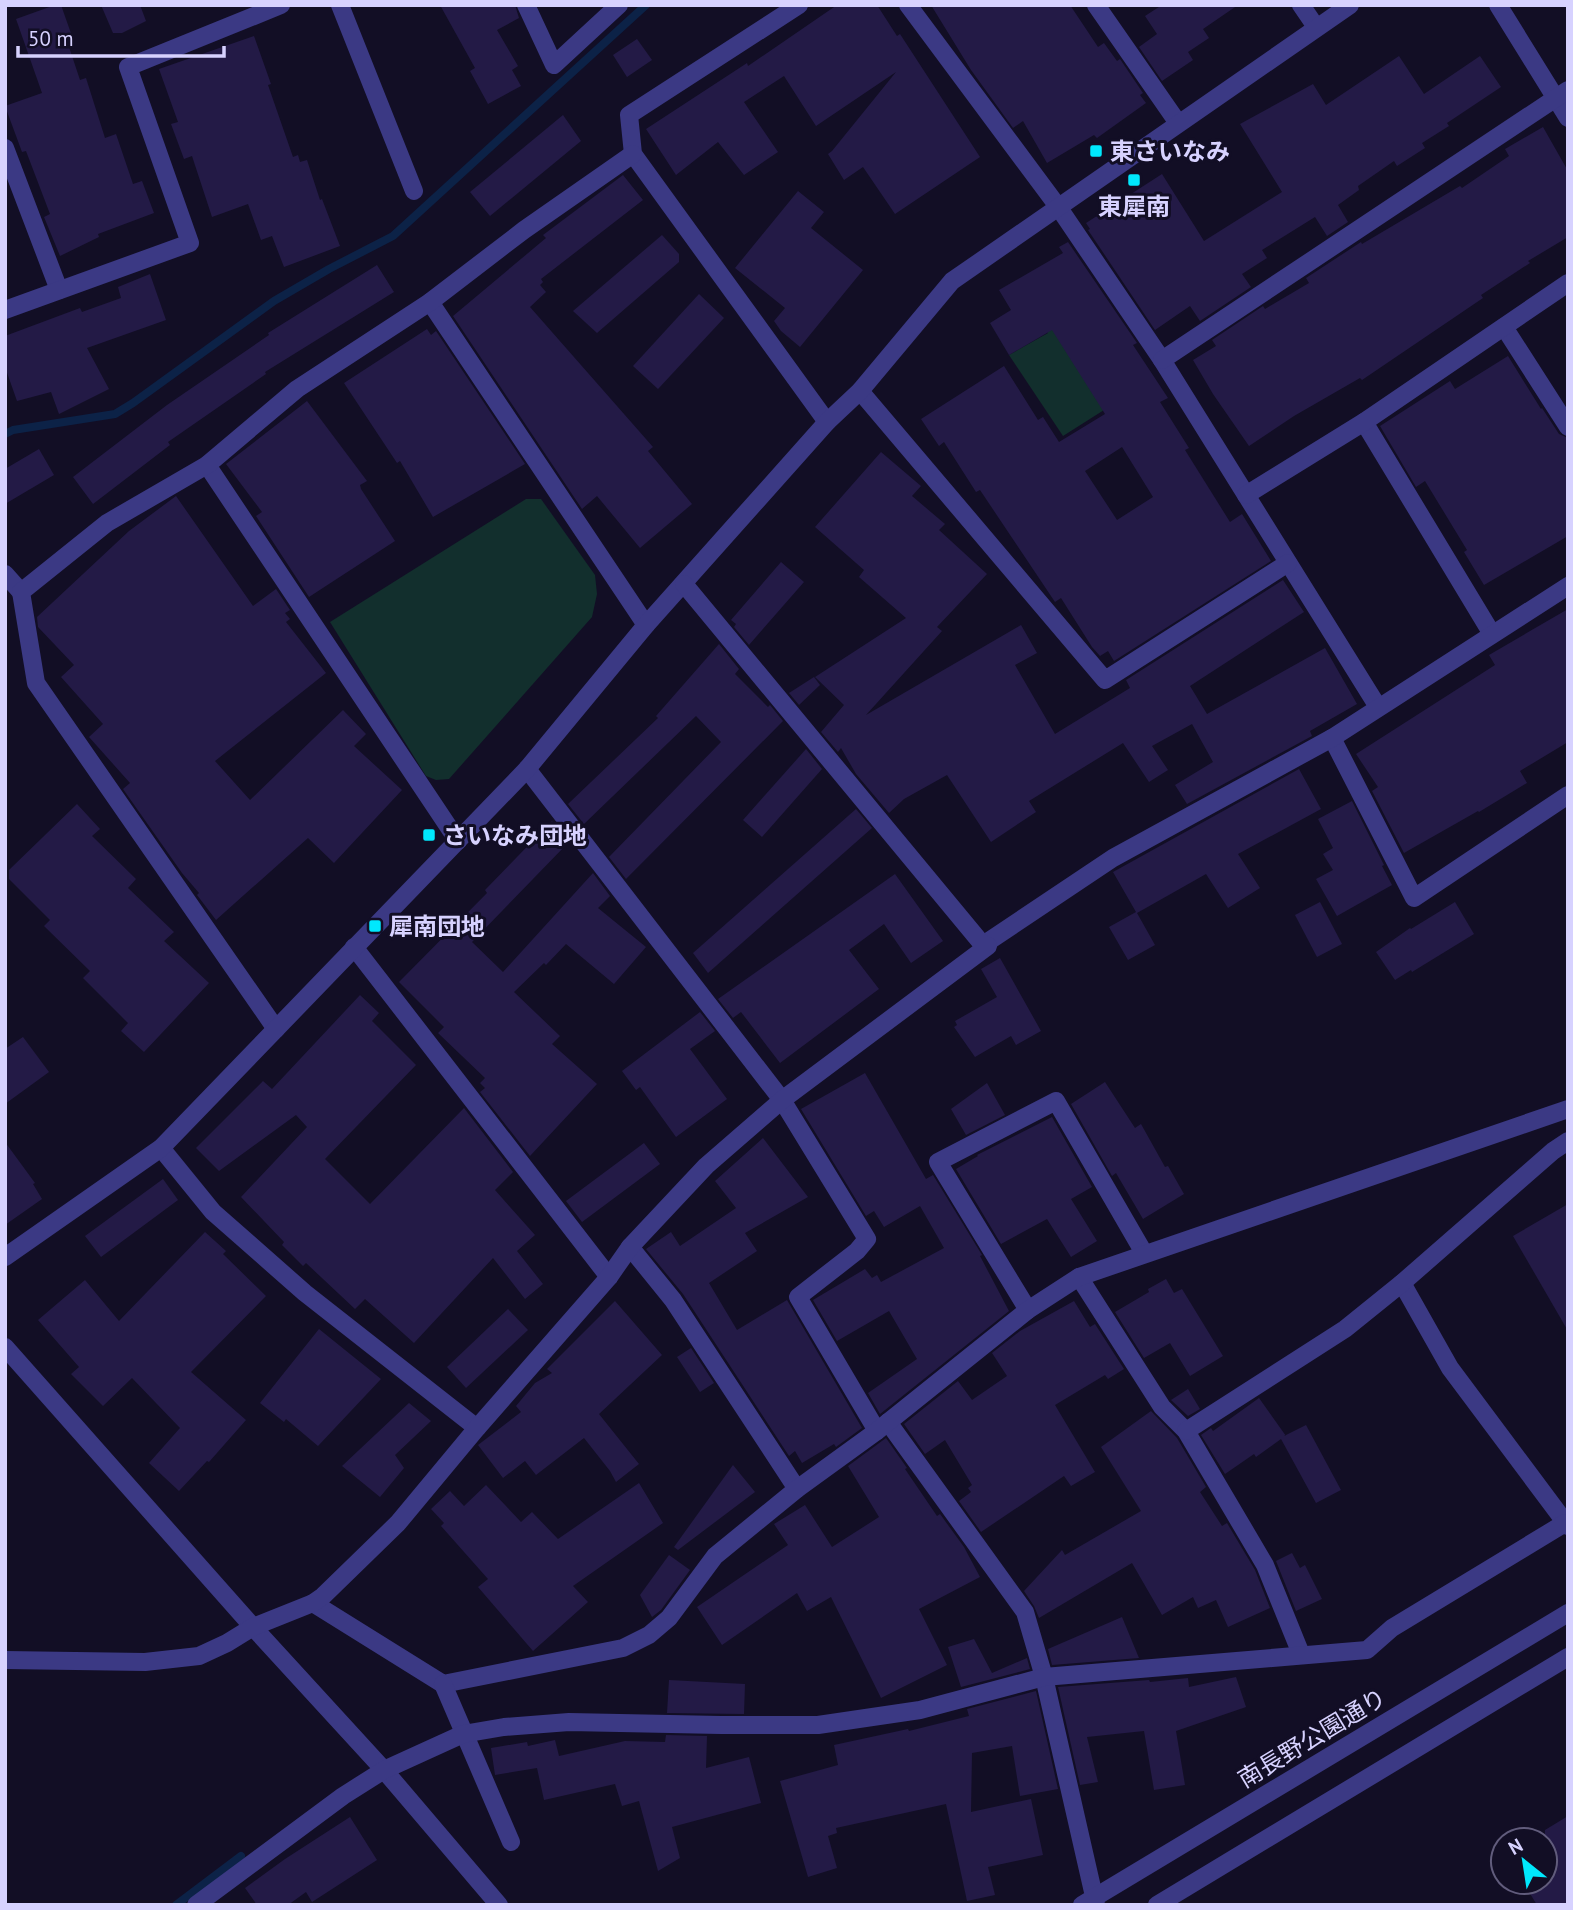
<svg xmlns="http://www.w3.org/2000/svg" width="1573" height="1910" font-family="'PT Sans','Noto Sans JP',sans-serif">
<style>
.green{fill:#122f2d}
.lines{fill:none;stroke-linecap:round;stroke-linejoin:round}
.stream{stroke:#0c2247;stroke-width:8}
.building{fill:#231a46;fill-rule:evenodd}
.minor{stroke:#3b3984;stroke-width:18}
.poi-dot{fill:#00e8fd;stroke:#120e25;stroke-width:2.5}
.labels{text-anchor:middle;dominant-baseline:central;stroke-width:6;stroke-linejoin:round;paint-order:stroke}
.poi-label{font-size:24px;font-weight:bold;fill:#d7d2ff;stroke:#120e25;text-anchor:start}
.street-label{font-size:24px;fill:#d7d2ff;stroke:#120e25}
</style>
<rect width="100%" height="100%" fill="#120e25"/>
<g class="green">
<polygon points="1042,322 1134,391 1063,436 1009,355 1048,333"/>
<polygon points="526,499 541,499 595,575 597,594 592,617 449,779 436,780 426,776 330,622"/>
</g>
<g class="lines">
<g class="stream">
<polyline points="5,434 13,430 115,414 133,403 274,301 329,269 393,236 646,5"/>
<polyline points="176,1905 241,1856"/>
</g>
</g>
<g class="building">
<polygon points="55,5 61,5 73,39 67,41 80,80 86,78 105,138 116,134 133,184 142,181 154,213 98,234 99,237 60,256 44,217 50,214 26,151 22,152 5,106 42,93 16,19"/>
<polygon points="101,5 140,5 146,21 122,33 113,33"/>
<polygon points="440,5 515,5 519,18 497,30 518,66 512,70 521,86 488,104 470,71 475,68"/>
<polygon points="837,5 877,5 897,36 900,34 980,157 895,214 863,167 844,180 828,154 832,151 896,72 816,126 784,76 744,102 778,152 744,175 718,142 676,175 646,129 747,63 748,66"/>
<polygon points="931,5 1070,5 1098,47 1104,43 1117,61 1120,59 1143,93 1140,95 1146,103 1097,138 1094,135 1047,163 1023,121 1013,128 971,70"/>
<polygon points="1162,5 1238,5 1203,29 1209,38 1188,52 1193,60 1162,81 1139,47 1157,34 1145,16"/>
<polygon points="254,36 271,84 268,85 293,157 298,155 300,162 307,160 320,200 322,199 340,246 284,267 272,236 261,240 248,204 212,217 192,156 184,159 171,124 178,122 159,69"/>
<polygon points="637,39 652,60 627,77 613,55"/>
<polygon points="1399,56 1424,94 1480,56 1501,87 1447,123 1449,126 1422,143 1425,148 1397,166 1394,161 1358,186 1359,190 1338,205 1348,222 1327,236 1315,217 1262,250 1267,258 1242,274 1251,287 1200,321 1190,306 1155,330 1088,230 1090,229 1086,223 1162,174 1204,241 1282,192 1240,124 1313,84 1326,105"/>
<polygon points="563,115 581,141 490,216 470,192"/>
<polygon points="1543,127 1568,171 1568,237 1528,261 1530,263 1481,295 1483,298 1362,380 1360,378 1294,416 1249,446 1213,394 1193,360 1216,346 1212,340 1263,306 1265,309 1309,283 1306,278 1361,242 1362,244 1460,186 1462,188 1509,156 1505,149"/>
<polygon points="623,175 643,200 541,279 543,282 540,285 546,292 530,307 653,447 648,451 692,504 640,548 597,496 582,509 453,316 546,238 543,235"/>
<polygon points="798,191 824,212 811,228 863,270 800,347 781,331 774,321 785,308 735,268"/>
<polygon points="662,235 679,254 679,262 597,333 573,311"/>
<path d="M1068,242L1137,343L1133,345L1168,398L1160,402L1189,448L1185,450L1230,522L1242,514L1271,561L1114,661L1108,651L1100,656L1092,647L1061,598L1055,602L980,490L976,492L944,442L939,446L921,419L1004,366L1038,420L1043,417L1059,442L1105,414L1052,330L1009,355L990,323L1011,310L999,290L1063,253L1059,247ZM1122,447L1153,497L1117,520L1085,471Z"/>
<polygon points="377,265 394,292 265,372 266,374 168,442 170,445 93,504 73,477 167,405 269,335 268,333"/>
<polygon points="150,274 166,320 87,348 109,389 59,414 51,392 17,401 5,367 5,336 80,308 82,312 121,298 118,287"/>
<polygon points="699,294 724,318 658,389 633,366"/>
<polygon points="427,329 431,335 436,331 525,464 433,517 400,461 397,463 344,383"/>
<polygon points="1508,356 1541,409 1542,408 1559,434 1568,438 1568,536 1484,585 1464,552 1467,550 1425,481 1416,487 1380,426 1450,381 1455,389"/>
<polygon points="307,401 367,481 360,485 361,489 395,541 309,597 256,516 262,512 226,464"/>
<polygon points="39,449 54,475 5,504 5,469"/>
<polygon points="881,452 921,486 912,496 945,524 939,530 987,574 937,627 942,631 866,715 1021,625 1037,653 1015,665 1055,734 1130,688 1126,680 1283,580 1304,612 1190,686 1207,714 1325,648 1357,704 1310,731 1312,736 1187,804 1175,785 1213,762 1192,724 1152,746 1168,770 1149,782 1123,743 1029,801 1036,812 991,842 947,775 904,799 889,813 856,774 841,748 838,752 821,732 844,705 815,677 906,618 859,577 864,570 815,527"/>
<polygon points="176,496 253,606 276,589 290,610 285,613 290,619 286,622 326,673 215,761 250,800 343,710 366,734 354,746 402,790 334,863 308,838 216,920 197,895 199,893 182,873 123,789 130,783 89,737 103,724 61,677 74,665 38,627 37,617 129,531"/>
<polygon points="781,562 804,582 749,645 734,627 736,624 731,620"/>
<polygon points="1568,609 1568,742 1520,771 1527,783 1479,812 1478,811 1404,853 1372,791 1378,787 1356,754 1495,665 1489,655"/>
<polygon points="719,644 739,669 735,674 768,707 770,705 783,721 626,879 609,857 721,742 696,716 584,824 568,804 658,718 656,716"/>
<polygon points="814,677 820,685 799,705 789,693"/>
<polygon points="806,749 822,769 762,837 743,820"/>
<polygon points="1299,769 1321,809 1238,854 1260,888 1228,908 1206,874 1137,913 1155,945 1128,960 1109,927 1136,912 1113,872"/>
<polygon points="1352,801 1384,865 1382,866 1392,885 1337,916 1316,879 1333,870 1323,854 1333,848 1318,819"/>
<polygon points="77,804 100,829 92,836 136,879 128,888 174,932 164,941 209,983 144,1052 121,1031 128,1023 83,978 90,971 44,926 50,920 9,879 9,870"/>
<polygon points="856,809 872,828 708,973 693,953"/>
<polygon points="552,821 567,840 563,844 565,846 472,942 503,972 593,873 610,896 598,908 646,947 614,984 566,944 546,965 544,963 514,992 560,1036 552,1044 597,1084 530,1156 480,1092 485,1088 480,1083 485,1078 438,1033 444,1027 399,982 487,893 485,890"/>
<polygon points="895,874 943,941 911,963 884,924 849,950 879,989 780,1063 741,1012 733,1018 718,999"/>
<polygon points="1320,902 1342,944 1317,957 1295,915"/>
<polygon points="1455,902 1474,934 1412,972 1411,970 1395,980 1376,952 1410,928 1411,929"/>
<polygon points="1000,958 1041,1031 1016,1045 1011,1036 975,1057 954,1027 957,1025 955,1021 997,997 981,969"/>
<polygon points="360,995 379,1013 372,1021 416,1065 325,1159 370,1204 464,1108 513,1172 495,1190 535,1235 517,1251 543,1284 525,1299 493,1258 414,1343 365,1299 355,1309 306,1263 303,1266 282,1245 284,1242 241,1197 307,1127 296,1115 219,1171 196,1148 263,1081 272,1089"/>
<polygon points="700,1012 715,1031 690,1049 727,1099 676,1137 640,1087 636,1090 622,1071"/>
<polygon points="23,1037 49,1072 5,1104 5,1049"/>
<polygon points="865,1073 926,1179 933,1175 982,1255 980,1256 1009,1311 880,1414 868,1393 917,1359 889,1311 837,1341 813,1300 865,1269 872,1278 877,1275 881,1282 944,1248 920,1206 884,1227 874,1211 866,1216 801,1109"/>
<polygon points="1105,1082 1135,1128 1141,1124 1165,1167 1168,1166 1184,1194 1143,1219 1116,1173 1112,1176 1071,1104"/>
<polygon points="987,1083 1005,1115 966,1135 951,1109"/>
<polygon points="1052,1117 1092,1187 1071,1199 1097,1241 1071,1257 1047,1219 1001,1244 956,1169 978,1156 977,1155"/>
<polygon points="763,1138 808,1197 745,1233 757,1251 709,1283 737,1330 787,1300 862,1428 836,1447 834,1444 802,1463 795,1451 789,1456 683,1294 646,1249 671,1232 680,1246 736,1208 715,1181"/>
<polygon points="5,1142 35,1183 33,1184 42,1199 5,1225"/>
<polygon points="644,1143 660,1164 582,1222 566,1201"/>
<polygon points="163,1179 178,1200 101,1257 85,1236"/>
<polygon points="1568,1204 1568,1331 1513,1236"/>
<polygon points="205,1232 226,1251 223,1254 266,1296 191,1372 246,1420 209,1462 207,1461 179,1491 149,1463 180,1428 132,1378 103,1406 71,1374 79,1367 38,1320 85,1280 119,1321"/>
<polygon points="1166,1279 1174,1293 1182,1289 1223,1356 1190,1376 1170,1343 1144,1358 1115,1312 1149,1292 1148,1289"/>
<polygon points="615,1301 662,1355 599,1414 639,1464 616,1482 610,1471 584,1438 536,1475 525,1461 503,1478 478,1445 521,1412 516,1406 535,1383 552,1373 547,1369"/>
<polygon points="1074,1301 1090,1327 1095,1324 1124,1369 1108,1379 1105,1375 1055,1405 1095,1472 1071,1486 1064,1476 981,1532 959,1501 971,1492 968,1488 972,1485 945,1440 925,1454 904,1424 958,1381 972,1400 1007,1376 992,1353 1020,1331"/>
<polygon points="508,1309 528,1330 466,1388 447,1367"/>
<polygon points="319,1329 381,1379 318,1446 286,1419 284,1422 260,1403"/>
<polygon points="691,1348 714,1383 700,1392 677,1357"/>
<polygon points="1188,1389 1200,1409 1188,1416 1171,1400"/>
<polygon points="1259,1398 1286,1436 1284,1436 1306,1425 1341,1490 1316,1503 1281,1439 1256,1457 1254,1454 1225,1474 1201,1435 1211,1428 1213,1431"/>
<polygon points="409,1403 431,1421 395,1455 404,1468 380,1497 342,1466"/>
<polygon points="1151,1411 1177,1438 1206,1487 1200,1492 1222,1526 1227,1523 1255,1570 1270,1608 1228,1627 1216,1600 1198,1608 1193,1597 1162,1615 1132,1563 1039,1618 1034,1606 1024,1591 1062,1550 1065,1555 1141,1511 1101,1447"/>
<polygon points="886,1438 907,1468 905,1469 937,1516 940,1514 964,1547 980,1577 919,1609 947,1665 881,1698 831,1597 807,1611 797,1593 722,1645 697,1607 788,1545 774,1524 805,1505 832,1547 879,1517 848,1466"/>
<polygon points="733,1465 755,1492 678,1550 674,1547"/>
<polygon points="639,1483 663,1523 573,1586 588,1602 533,1651 478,1587 488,1579 441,1526 444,1523 431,1509 450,1491 464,1506 486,1485 521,1522 532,1512 558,1539"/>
<polygon points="1292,1553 1300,1568 1305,1565 1322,1599 1296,1611 1276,1561"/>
<polygon points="669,1555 690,1570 661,1610 652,1617 640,1595"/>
<polygon points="1122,1617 1139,1658 1052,1665 1048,1649"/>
<polygon points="974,1639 992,1673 1027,1658 1030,1669 961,1687 948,1647"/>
<polygon points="1236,1677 1246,1707 1176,1731 1185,1785 1154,1790 1144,1731 1087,1737 1098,1782 1080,1785 1058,1687 1149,1680 1150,1682 1188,1678 1189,1687"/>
<polygon points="669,1680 745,1684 744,1714 667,1713"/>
<polygon points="1036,1691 1058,1789 1020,1796 1012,1746 972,1753 971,1812 1031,1799 1043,1855 988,1867 995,1895 967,1901 946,1804 836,1828 837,1833 828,1836 837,1868 808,1877 780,1781 838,1765 834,1745 908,1729 909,1731 969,1716 967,1709"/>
<polygon points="666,1735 707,1736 706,1768 749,1757 761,1803 672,1827 680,1858 658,1871 639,1801 622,1806 615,1784 544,1800 537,1768 495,1775 491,1748 527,1742 528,1746 555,1740 559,1756 625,1741 665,1742"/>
<polygon points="1568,1816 1568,1905 1537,1905 1523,1882 1545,1882 1545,1830"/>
<polygon points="350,1817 377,1860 312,1902 306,1892 288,1905 257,1905 245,1888 285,1859"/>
</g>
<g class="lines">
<g class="minor">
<polyline points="340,5 414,191"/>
<polyline points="526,5 554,65 619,5"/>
<polyline points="799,5 629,115 633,154 827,422"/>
<polyline points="908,5 1059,208 1162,360 1378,707"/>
<polyline points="1096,5 1178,123"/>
<polyline points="1301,5 1316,27"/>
<polyline points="1498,5 1568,118"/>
<polyline points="5,148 59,290"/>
<polyline points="430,302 646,625"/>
<polyline points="5,310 190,243 128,67 281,5"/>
<polyline points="1504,327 1568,427"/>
<polyline points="1162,360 1568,90"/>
<polyline points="860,391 1105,680 1288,563"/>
<polyline points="1364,422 1492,634"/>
<polyline points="207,465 458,841"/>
<polyline points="1246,495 1364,422 1568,283"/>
<polyline points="5,574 21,592"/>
<polyline points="1332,738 1414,898 1568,795"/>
<polyline points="527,769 782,1100 867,1239 857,1251 798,1297 877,1431"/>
<polyline points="983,945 1113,858 1332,738 1568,586"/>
<polyline points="354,947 609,1277"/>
<polyline points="276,1029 36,683 21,592 107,523 207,465 297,389 430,302 524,230 633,154"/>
<polyline points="161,1148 213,1212 305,1293 477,1428"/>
<polyline points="630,1247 673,1300 797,1489"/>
<polyline points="5,1257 161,1148 276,1029 527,769 646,625 827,422 860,391 952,281 1350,5"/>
<polyline points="1079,1277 1162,1407 1186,1431 1265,1565 1301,1654"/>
<polyline points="1402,1283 1450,1368 1568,1526"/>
<polyline points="1028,1310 938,1162 1056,1101 1144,1253"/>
<polyline points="5,1347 253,1627 384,1770 499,1905"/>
<polyline points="888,1422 1025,1612 1044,1677 1096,1905"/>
<polyline points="1186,1431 1345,1329 1402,1283 1553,1151 1568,1141"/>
<polyline points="313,1603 443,1684 623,1648 649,1635 669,1618 715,1556 797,1489 877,1431 1028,1310 1079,1277 1568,1109"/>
<polyline points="5,1660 145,1662 199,1656 227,1643 253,1627 313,1603 323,1596 398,1523 477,1428 609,1277 630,1247 706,1166 782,1100 988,946 983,945 684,584"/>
<polyline points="443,1684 511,1842"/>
<polyline points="196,1905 343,1796 384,1770 463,1734 504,1727 569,1722 721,1725 818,1725 920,1710 1044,1677 1367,1650 1392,1628 1565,1523"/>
<polyline points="1082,1905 1568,1613"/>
<polyline points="1157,1905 1568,1657"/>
</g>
</g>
<g class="poi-dot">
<rect x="1089" y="144" width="14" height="14" rx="3.5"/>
<rect x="1127" y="173" width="14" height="14" rx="3.5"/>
<rect x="422" y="828" width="14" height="14" rx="3.5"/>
<rect x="368" y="919" width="14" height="14" rx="3.5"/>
</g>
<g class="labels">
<g class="poi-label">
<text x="1110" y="151">東さいなみ</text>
<text x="1134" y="206" text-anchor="middle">東犀南</text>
<text x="443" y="835">さいなみ団地</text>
<text x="389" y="926">犀南団地</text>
</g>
<g class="street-label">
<text transform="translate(1312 1738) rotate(-31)">南長野公園通り</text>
</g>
</g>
<rect width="1573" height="1910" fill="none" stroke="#d7d2ff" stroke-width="14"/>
<g transform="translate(1524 1861) rotate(330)"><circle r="33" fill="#120e25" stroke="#615c7c" stroke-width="2"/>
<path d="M0-5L12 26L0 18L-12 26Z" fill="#00e8fd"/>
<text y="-10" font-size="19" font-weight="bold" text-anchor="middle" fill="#d7d2ff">N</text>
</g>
<path d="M18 46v10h206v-10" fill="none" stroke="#d7d2ff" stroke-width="3.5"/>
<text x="28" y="46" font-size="21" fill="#d7d2ff" stroke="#120e25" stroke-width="5" paint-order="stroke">50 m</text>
</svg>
